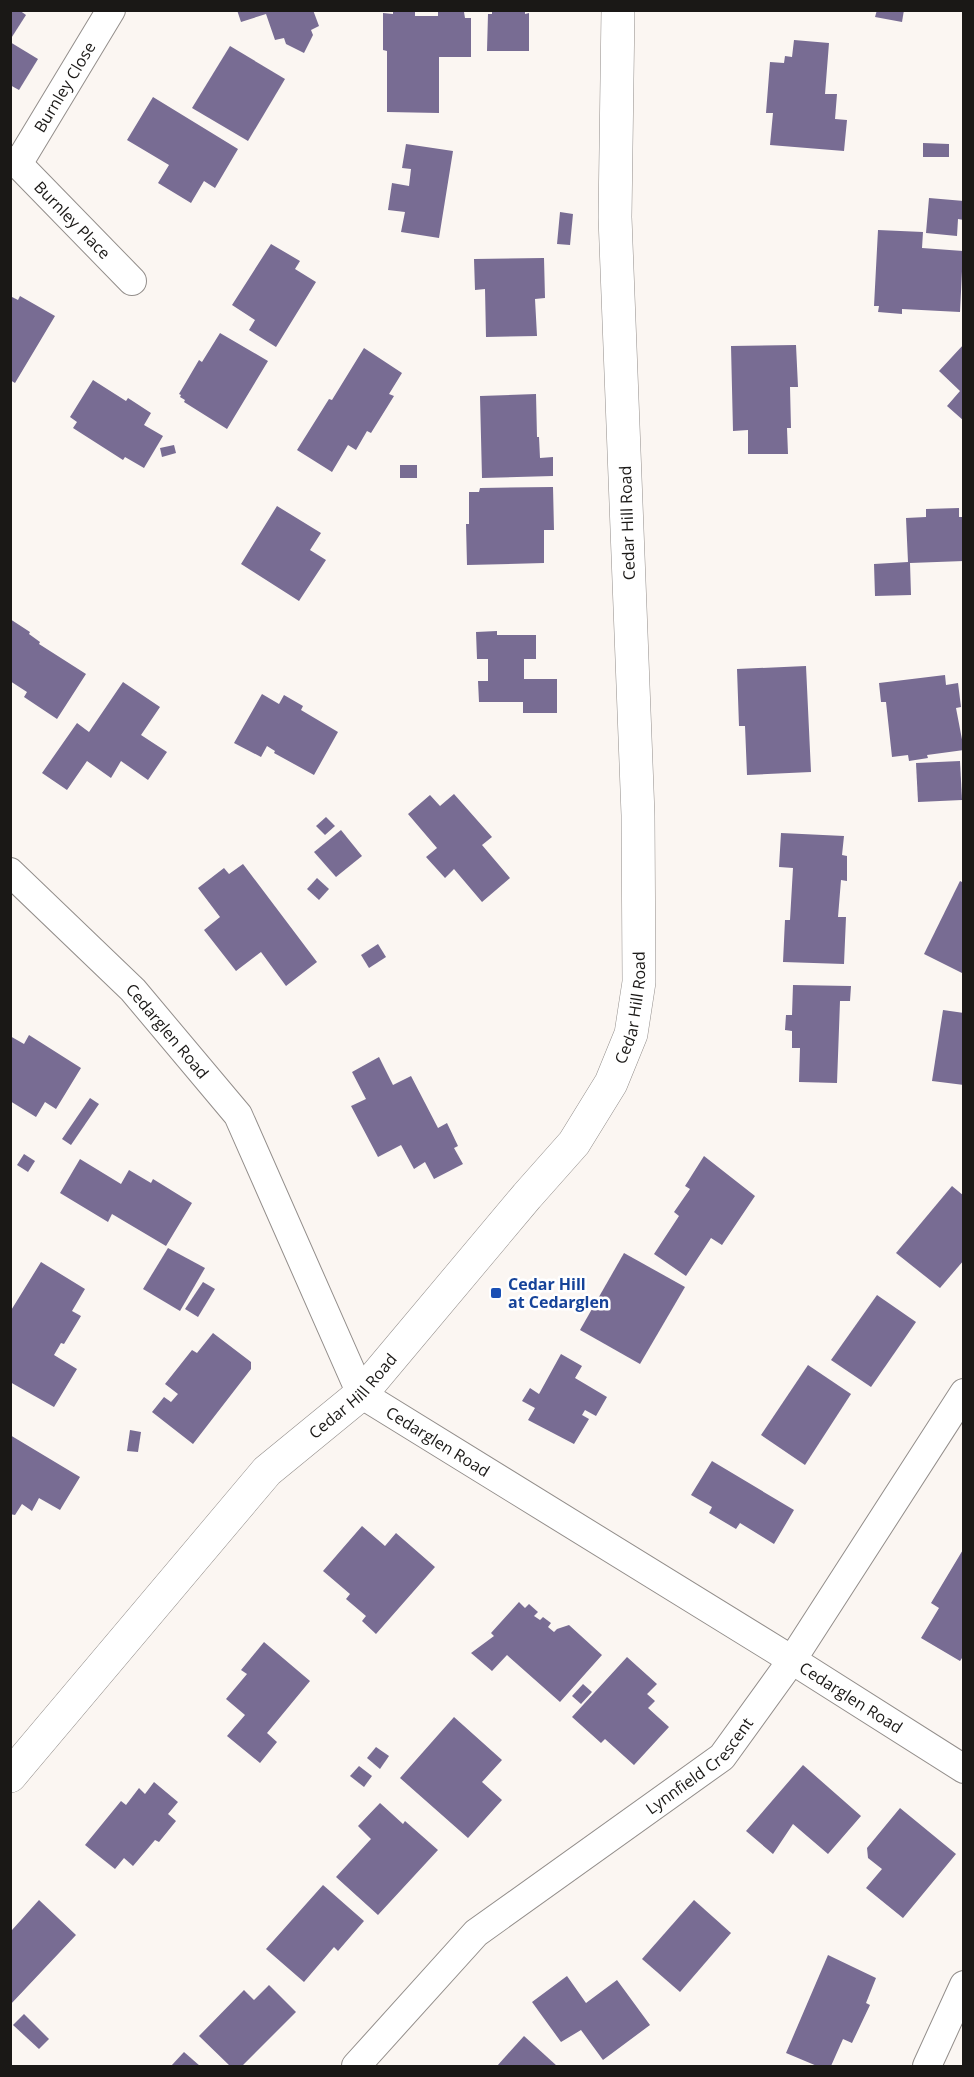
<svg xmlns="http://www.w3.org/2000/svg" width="974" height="2077" font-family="'Open Sans',sans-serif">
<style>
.building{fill:#786c93}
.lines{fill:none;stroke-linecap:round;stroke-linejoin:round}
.minor-casing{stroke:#938e8b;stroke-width:30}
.tertiary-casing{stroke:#938e8b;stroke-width:34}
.minor{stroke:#fff;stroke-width:28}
.tertiary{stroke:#fff;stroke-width:33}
.transit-dot{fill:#1a4fb4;stroke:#fff;stroke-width:2}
.labels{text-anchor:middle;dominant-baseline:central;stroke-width:5;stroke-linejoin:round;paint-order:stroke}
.street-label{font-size:16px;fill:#1a1816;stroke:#fff}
.transit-label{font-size:16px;font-weight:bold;fill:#164399;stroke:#fff;text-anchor:start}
</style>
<rect width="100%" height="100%" fill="#fbf6f2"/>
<g class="building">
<polygon points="10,10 19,10 26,15 10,40"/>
<polygon points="237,10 313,10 319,26 311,30 313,35 304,53 286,44 284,38 275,40 266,14 241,22"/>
<polygon points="393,10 415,10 415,16 438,16 438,12 464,12 465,18 471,18 471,57 439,57 439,113 387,112 387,51 383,50 383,13 393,14"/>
<polygon points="492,10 525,10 525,14 529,13 529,51 487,51 488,14 492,14"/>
<polygon points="877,10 904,10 902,22 875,17"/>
<polygon points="794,40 829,43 825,94 837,94 835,119 847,120 844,151 770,145 773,113 766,113 770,62 784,63 785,56 792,57"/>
<polygon points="10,42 38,59 19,90 10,85"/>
<polygon points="230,46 285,79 248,141 192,108"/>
<polygon points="153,97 238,149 215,188 204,181 191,203 158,183 169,165 127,140"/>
<polygon points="923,143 949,144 949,157 923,157"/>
<polygon points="406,144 453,151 439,238 401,232 405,212 388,210 392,183 409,186 411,169 402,168"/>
<polygon points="929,198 964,201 964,220 958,219 957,236 926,233"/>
<polygon points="560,212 573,214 570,245 557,244"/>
<polygon points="878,230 923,232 922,248 963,251 960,312 902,309 902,314 878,312 879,306 874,306"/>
<polygon points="271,244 300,261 295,269 316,282 276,347 249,330 255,320 232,305"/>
<polygon points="544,258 545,298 535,299 537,336 486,337 485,289 475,290 474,259"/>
<polygon points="10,296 18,300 20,296 55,316 15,383 10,380"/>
<polygon points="220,333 268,361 227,429 184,402 185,400 180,397 181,395 179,394 199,360 202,362"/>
<polygon points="964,344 964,421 947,406 960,391 939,371"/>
<polygon points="796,345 798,387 790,387 791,428 787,428 788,454 748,454 748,430 733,431 731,346"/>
<polygon points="364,348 402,373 389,394 394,396 371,433 367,431 356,450 348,445 332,472 297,450 329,399 332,400"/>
<polygon points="93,380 126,401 128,398 151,413 144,425 163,436 144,468 125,457 123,460 73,428 77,422 70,417"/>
<polygon points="536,394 537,437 539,437 540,458 553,457 553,476 482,478 480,396"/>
<polygon points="174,445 176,453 162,457 160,448"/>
<rect x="400" y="465" width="17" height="13"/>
<polygon points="553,487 554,530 544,530 544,563 467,565 466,524 469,524 469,492 479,492 480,488"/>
<polygon points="277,506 321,533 310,550 326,560 299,601 241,564"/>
<polygon points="959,508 959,517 964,517 964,561 910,563 911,595 875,596 874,564 908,562 906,518 926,517 926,509"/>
<polygon points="10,619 30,632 29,634 40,642 39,644 86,674 57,719 24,697 27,692 10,681"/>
<polygon points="497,631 497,635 536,635 536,659 524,659 524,679 557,679 557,713 523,713 523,702 479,702 478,681 488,681 488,659 477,659 476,632"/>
<polygon points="806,666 811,772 747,775 745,726 739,726 737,669"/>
<polygon points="945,675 946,685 958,683 961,707 956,708 964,750 927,755 928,758 909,761 908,755 892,757 886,702 881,702 879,683"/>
<polygon points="123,682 160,707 141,735 167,752 148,780 121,761 111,778 87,761 67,790 42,773 77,723 89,732"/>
<polygon points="262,694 279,704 284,695 303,706 301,710 338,732 314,775 274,753 275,751 267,746 261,757 234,743"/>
<polygon points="960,761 962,800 918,802 916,763"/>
<polygon points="454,794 492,837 482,845 510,878 482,902 454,869 445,878 426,857 437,848 408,814 430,795 440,806"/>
<polygon points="326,817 335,826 325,835 316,826"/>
<polygon points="341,830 362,856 336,877 314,852"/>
<polygon points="781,833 844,836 842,855 847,856 847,881 841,880 838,917 846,917 844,964 783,962 785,920 790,920 793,868 779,867"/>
<polygon points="243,864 317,962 286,986 261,952 236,971 204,930 220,917 198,888 224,868 229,874"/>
<polygon points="317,878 329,889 319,900 307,889"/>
<polygon points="960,881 964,883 964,974 924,954"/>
<polygon points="378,944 386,957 369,968 361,955"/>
<polygon points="793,985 851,986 850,1001 840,1001 837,1083 799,1082 800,1048 792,1048 792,1031 785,1030 786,1015 792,1015"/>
<polygon points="943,1010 964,1013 964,1085 932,1081"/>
<polygon points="29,1035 81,1068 56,1109 45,1102 36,1117 10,1101 10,1036 24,1044"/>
<polygon points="379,1057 393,1085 411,1076 438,1128 447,1123 458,1146 454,1148 463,1164 434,1179 425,1162 414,1169 401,1145 378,1157 351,1106 366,1099 352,1072"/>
<polygon points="90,1098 99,1104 71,1145 62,1139"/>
<polygon points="24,1154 35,1161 28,1172 17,1165"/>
<polygon points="704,1156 755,1196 722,1245 711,1238 686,1276 654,1254 679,1216 674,1212 690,1189 685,1186"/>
<polygon points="80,1159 121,1184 129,1170 151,1183 153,1179 192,1203 166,1246 112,1214 108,1222 60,1193"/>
<polygon points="952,1186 964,1196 964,1260 940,1288 896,1253"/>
<polygon points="168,1248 205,1268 180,1311 143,1289"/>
<polygon points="624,1253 685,1287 640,1364 580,1330"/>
<polygon points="41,1262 85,1289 72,1311 81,1316 64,1344 61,1343 54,1355 77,1369 54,1407 10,1382 10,1312"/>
<polygon points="203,1282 215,1289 198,1317 185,1309"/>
<polygon points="877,1295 916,1322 871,1387 831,1360"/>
<polygon points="213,1333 251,1362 251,1369 193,1444 152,1412 164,1397 171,1402 178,1394 165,1384 192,1350 197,1353"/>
<polygon points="561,1354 582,1366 575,1378 607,1397 596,1416 585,1410 582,1415 589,1419 574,1444 528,1420 535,1408 522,1401 530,1388 539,1394"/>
<polygon points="808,1365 851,1394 805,1465 761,1435"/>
<polygon points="130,1430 141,1432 138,1452 127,1451"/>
<polygon points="10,1435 80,1477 60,1510 39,1498 32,1511 22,1504 15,1515 10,1514"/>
<polygon points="712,1461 794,1510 774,1544 740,1523 736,1529 709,1513 712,1507 691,1495"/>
<polygon points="362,1526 385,1546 396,1533 435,1567 376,1634 362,1621 366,1616 346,1599 350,1594 323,1571"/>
<polygon points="964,1548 964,1655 960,1661 921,1638 939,1608 931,1603"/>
<polygon points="519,1602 525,1608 529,1604 538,1612 534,1616 540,1620 543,1617 551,1623 548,1627 554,1632 557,1629 569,1625 602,1655 560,1702 507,1655 492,1671 471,1653 494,1636 491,1633"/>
<polygon points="264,1642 310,1681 267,1733 277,1742 260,1763 227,1736 245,1715 226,1699 247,1674 241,1670"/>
<polygon points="627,1657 657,1684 647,1694 655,1701 648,1708 669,1727 634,1765 605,1739 601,1743 572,1717"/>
<polygon points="583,1684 592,1692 581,1704 572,1696"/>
<polygon points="454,1717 502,1760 482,1782 502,1800 468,1838 400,1778"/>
<polygon points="376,1747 389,1756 380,1769 367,1758"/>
<polygon points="803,1765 861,1816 828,1854 793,1824 773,1854 746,1831"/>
<polygon points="359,1766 372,1776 364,1787 350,1776"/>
<polygon points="154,1782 178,1802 168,1814 176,1821 159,1842 155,1840 133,1866 124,1858 115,1869 85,1845 121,1801 126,1805 139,1788 145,1794"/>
<polygon points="380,1803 403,1824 405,1821 438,1850 378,1915 336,1877 371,1839 358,1826"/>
<polygon points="900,1808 956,1854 903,1918 866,1888 882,1869 868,1858 867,1848"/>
<polygon points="323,1885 364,1921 338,1951 334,1947 304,1982 266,1949"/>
<polygon points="39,1900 76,1935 10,2005 10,1929 12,1930"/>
<polygon points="694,1900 731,1933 680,1992 642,1959"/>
<polygon points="828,1955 876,1978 866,2003 870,2005 852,2043 843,2039 831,2066 817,2066 786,2053"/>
<polygon points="567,1976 586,2003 617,1980 650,2025 603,2060 581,2030 561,2042 532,2002"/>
<polygon points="269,1985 296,2012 242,2066 230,2066 199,2036 244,1990 254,2000"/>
<polygon points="24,2014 49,2039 39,2049 13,2025"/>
<polygon points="524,2036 557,2066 497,2066"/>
<polygon points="184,2052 200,2066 171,2066"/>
</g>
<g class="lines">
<defs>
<g id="minor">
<path id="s1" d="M10,160L18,164L132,281"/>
<path id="s2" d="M18,164L111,10"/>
<path id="s3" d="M10,872L133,990L238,1115L361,1394L792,1660L964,1769"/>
<path id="s4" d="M356,2066L476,1933L722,1757L792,1660L964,1393"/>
<polyline points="927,2066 964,1985"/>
</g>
<g id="tertiary">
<path id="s5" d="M10,1776L267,1471L361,1394L527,1196L574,1143L611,1083L631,1034L639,982L638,815L615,217L618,10"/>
</g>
</defs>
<use href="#minor" class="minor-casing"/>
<use href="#tertiary" class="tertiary-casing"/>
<use href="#minor" class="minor"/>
<use href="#tertiary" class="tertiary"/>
</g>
<rect class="transit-dot" x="490" y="1287" width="12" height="12" rx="3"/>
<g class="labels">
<g class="street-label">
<text stroke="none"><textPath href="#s2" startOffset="90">Burnley Close</textPath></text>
<text stroke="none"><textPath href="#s1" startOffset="87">Burnley Place</textPath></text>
<text transform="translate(627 523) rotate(-92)">Cedar Hill Road</text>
<text stroke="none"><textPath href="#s5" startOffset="999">Cedar Hill Road</textPath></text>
<text stroke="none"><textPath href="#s3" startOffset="224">Cedarglen Road</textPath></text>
<text stroke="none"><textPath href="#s5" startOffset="513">Cedar Hill Road</textPath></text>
<text stroke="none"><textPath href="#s3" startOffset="729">Cedarglen Road</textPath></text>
<text stroke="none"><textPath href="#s3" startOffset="1215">Cedarglen Road</textPath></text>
<text stroke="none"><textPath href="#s4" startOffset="459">Lynnfield Crescent</textPath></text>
</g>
<g class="transit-label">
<text x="508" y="1284">Cedar Hill<tspan x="508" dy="18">at Cedarglen</tspan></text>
</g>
</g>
<rect width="974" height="2077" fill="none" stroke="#1a1816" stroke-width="24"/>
</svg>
